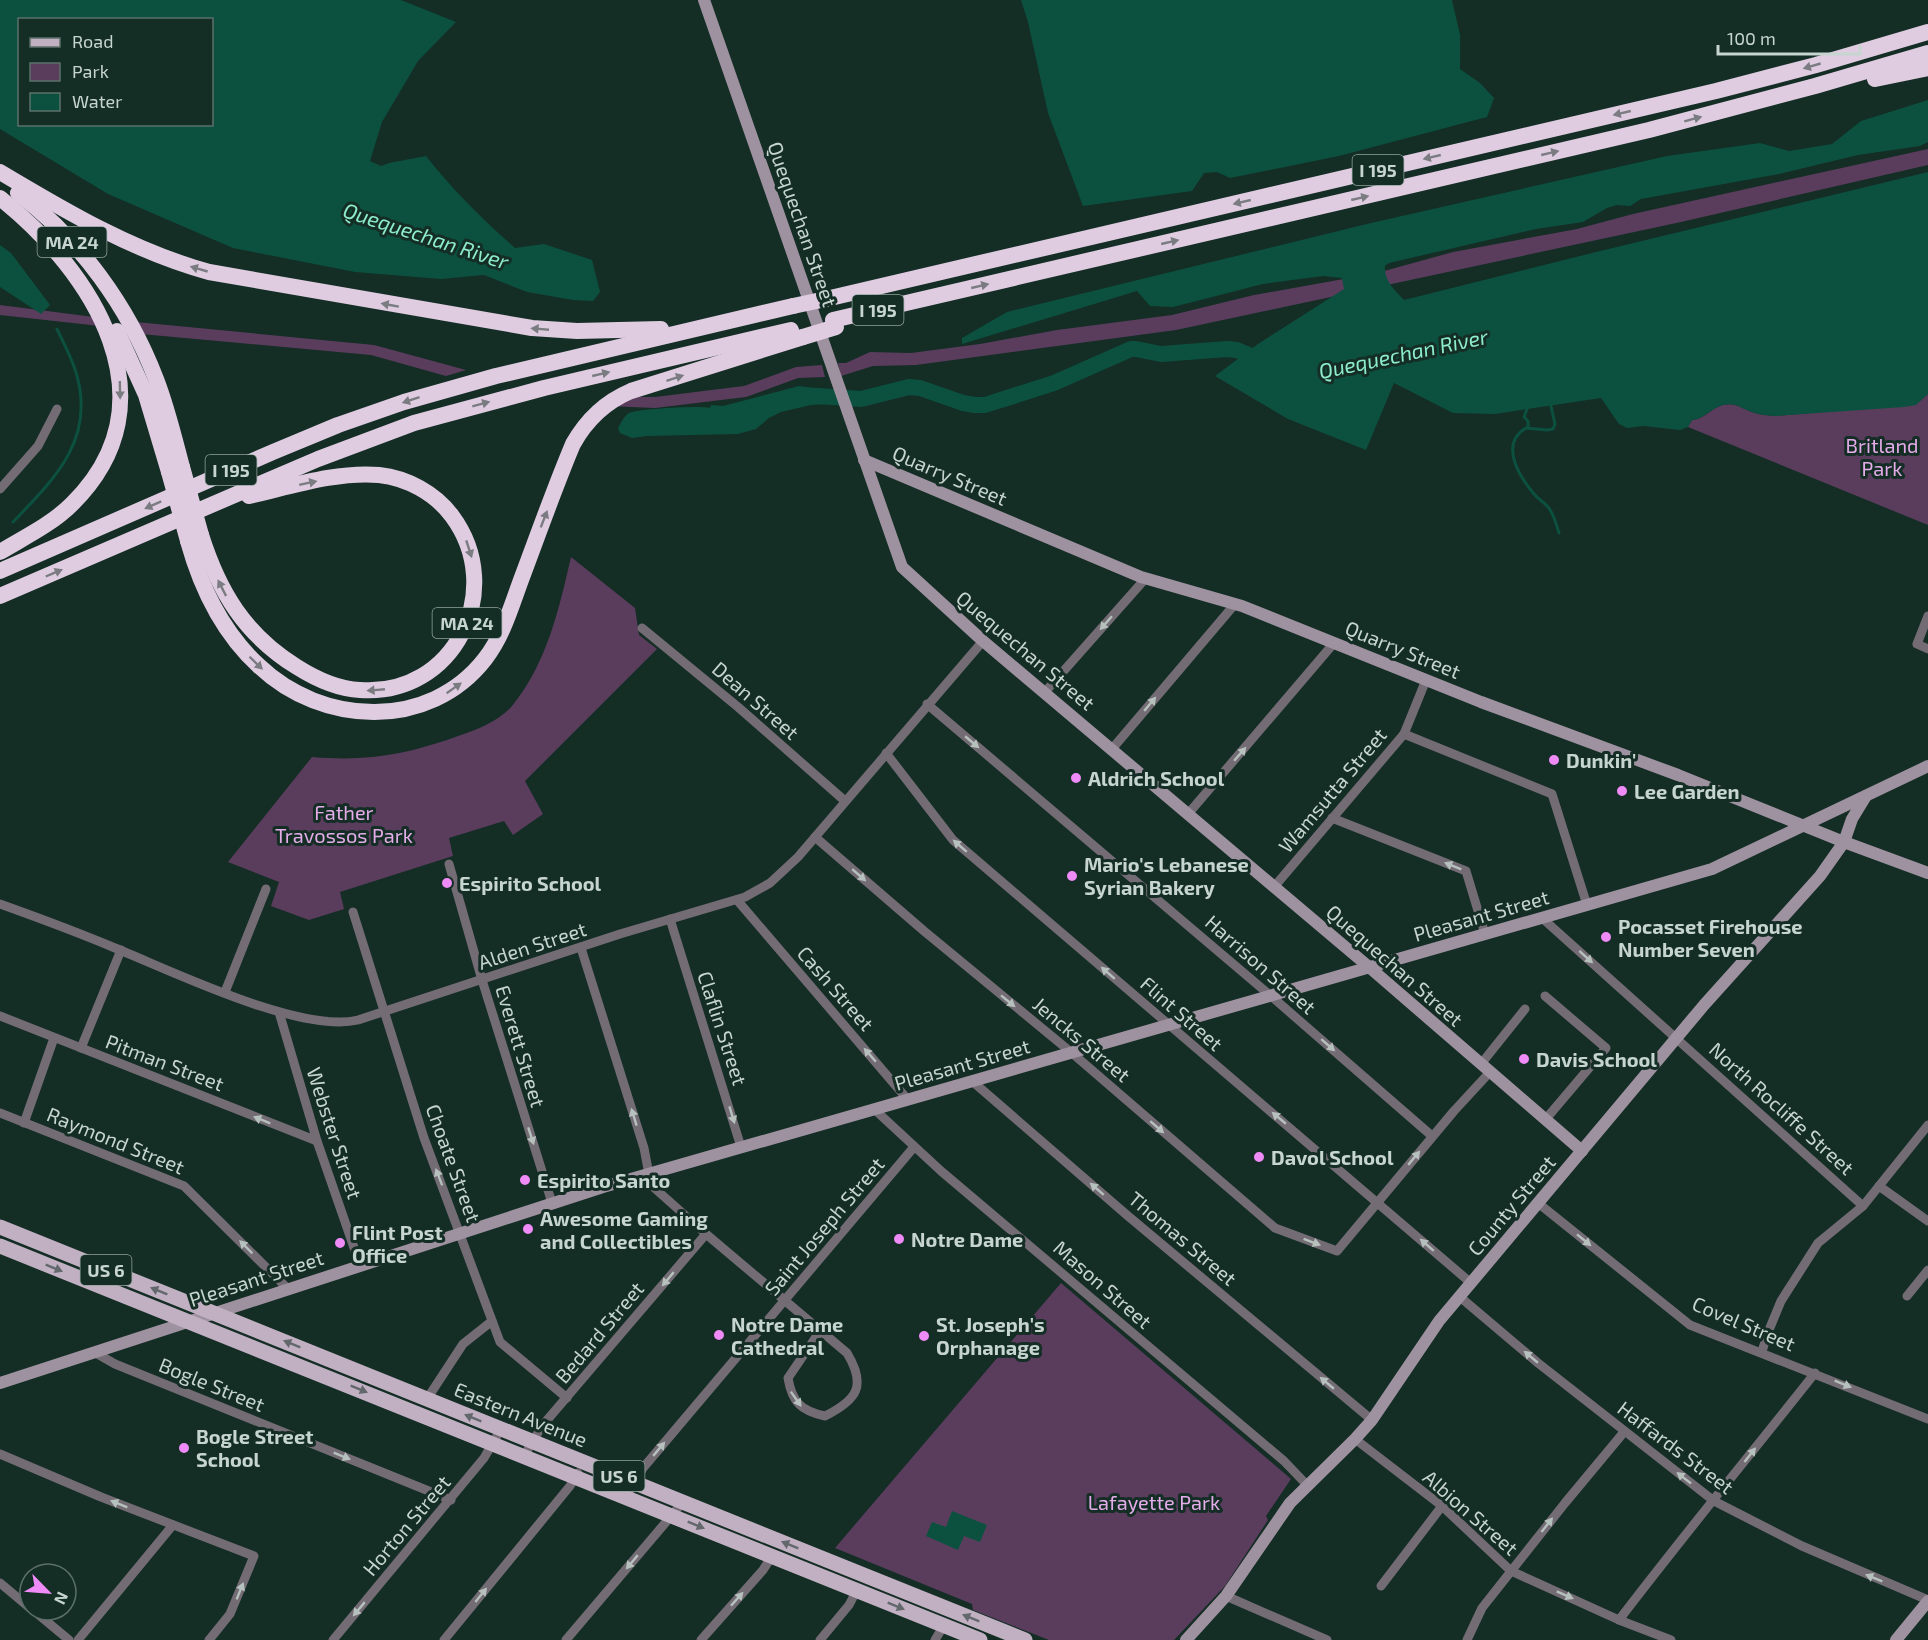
<svg xmlns="http://www.w3.org/2000/svg" width="1928" height="1640" font-family="'Exo 2',sans-serif">
<style>
.green{fill:#5a3d5d}
.water{fill:#0c513f;fill-rule:evenodd}
.lines{fill:none;stroke-linecap:round;stroke-linejoin:round}
.stream{stroke:#0c513f;stroke-width:3}
.river{stroke:#0c513f;stroke-width:16}
.street{stroke:#746c74;stroke-width:9}
.secondary{stroke:#9f92a0;stroke-width:12}
.primary{stroke:#c1b0c2;stroke-width:15}
.highway{stroke:#dfcce0;stroke-width:16}
.highway-bridge{stroke:#dfcce0;stroke-width:16}
.oneway{fill:#7a7c82}
.oneway2{fill:#b6c0bd}
.oneway3{fill:#62686c}
.poi-dot{fill:#ef8bf7;stroke:#142d25;stroke-width:2}
.labels{text-anchor:middle;dominant-baseline:central;stroke-width:6;stroke-linejoin:round;paint-order:stroke}
.shield{fill:#142d25;stroke:#91a39c;stroke-width:1.5}
.shield-label{font-size:18px;font-weight:bold;fill:#c6d5cf}
.street-label{font-size:20px;fill:#c6d5cf;stroke:#142d25}
.park-label{font-size:20px;fill:#e4ace8;stroke:#142d25}
.poi-label{font-size:20px;font-weight:bold;fill:#c6d5cf;stroke:#142d25;text-anchor:start}
.water-label{font-size:21px;font-style:italic;fill:#8deccb;stroke:#142d25}
</style>
<rect width="100%" height="100%" fill="#142d25"/>
<g class="green">
<polygon points="1928,149 1928,165 1681,222 1176,330 916,365 873,366 841,376 838,363 846,363 870,352 911,353 980,344 1057,330 1172,315 1254,295 1377,273 1453,252 1577,229 1633,214"/>
<polygon points="0,305 94,317 100,326 0,315"/>
<polygon points="136,322 374,345 466,370 446,376 371,355 141,334"/>
<polygon points="822,365 825,377 798,378 746,397 655,408 607,406 622,397 655,397 744,386 796,367"/>
<path d="M1928,394V525L1688,427L1692,420C1705,419 1711,408 1723,405C1737,402 1743,410 1755,413C1761,415 1768,415 1775,416L1916,404Z"/>
<path d="M571,557L635,608L639,635L657,649L525,781L543,814L513,835L504,821L449,838L453,856L340,892L344,909L309,920L271,906L279,882L228,862L312,757C368,762 409,754 461,735C479,729 500,720 512,706C547,663 559,609 571,557Z"/>
<polygon points="1061,1283 1291,1479 1266,1516 1268,1520 1225,1586 1174,1640 1049,1640 973,1610 972,1604 835,1548"/>
</g>
<g class="water">
<path d="M0,0H401L456,22L418,61L382,122L370,161L381,166L389,163L426,156C453,190 482,219 515,248L544,244L592,260L600,292L593,301L573,300L527,292L484,275L441,279L355,272L233,248L108,194L0,129ZM20,20H212V124H20Z"/>
<polygon points="1021,0 1452,0 1460,35 1460,69 1480,83 1494,98 1487,117 1339,156 1230,178 1217,172 1204,173 1192,191 1083,206 1048,113 1028,22"/>
<path d="M1928,100V142L1920,146L1858,155L1779,174L1641,199L1630,206L1617,205L1607,208L1583,222L1536,229L1389,263L1385,266C1384,281 1395,290 1404,300L1596,252L1928,172V394L1916,405L1904,407L1775,416C1768,415 1761,415 1755,413C1743,410 1737,402 1723,405C1711,408 1704,419 1692,420L1688,427L1680,430L1643,426L1627,428L1619,424L1601,398L1495,414L1453,413L1394,383L1366,450L1288,419L1215,376L1258,344L1344,289L1342,278L1323,276L1263,284L1173,307L1150,306L1137,291L962,344V338L1007,312L1371,223L1667,156L1760,143L1789,151L1832,144L1861,121Z"/>
<polygon points="0,245 11,253 50,305 41,314 0,287"/>
<path d="M799,386L824,390L827,404L811,405L781,412L769,418L756,429L738,434L647,436L632,438L620,433L618,428C621,423 624,416 629,413C636,409 702,405 710,408L711,405L723,406Z"/>
<polygon points="952,1511 987,1525 980,1542 964,1536 958,1550 926,1536 932,1522 946,1527"/>
</g>
<g class="lines">
<g class="stream">
<path d="M1551,406L1555,424L1553,429L1547,430L1526,428C1499,444 1519,476 1534,494C1538,499 1544,502 1548,507C1554,514 1556,524 1559,533"/>
<polyline points="1527,409 1524,417 1528,421 1528,428"/>
<path d="M13,522C53,480 95,441 77,376C73,360 64,344 57,329"/>
</g>
<polyline class="river" points="803,395 861,399 909,387 920,388 963,403 975,405 985,405 1054,383 1131,349 1136,349 1161,354 1227,349 1237,350 1263,361"/>
<g class="street">
<polyline points="0,489 38,446 57,409"/>
<polyline points="1928,616 1917,644 1928,649"/>
<polyline points="642,628 738,707 845,801"/>
<polyline points="1045,692 1145,579"/>
<polyline points="927,704 1271,996 1432,1136"/>
<polyline points="1404,734 1552,794 1587,905"/>
<polyline points="1112,749 1235,604"/>
<polyline points="886,753 953,840 1471,1283"/>
<polyline points="1188,814 1334,643"/>
<polyline points="1332,818 1466,871 1485,934"/>
<polyline points="815,837 924,931 1072,1053 1275,1228 1337,1251 1454,1111 1490,1072"/>
<polyline points="449,864 482,980 552,1203"/>
<polyline points="1274,887 1404,734 1426,680"/>
<polyline points="737,900 908,1100"/>
<path d="M0,904C39,918 77,932 115,948C172,971 301,1034 358,1020L620,934L745,897L770,883L798,857L983,641"/>
<polyline points="353,912 424,1138 500,1342 567,1398"/>
<polyline points="1542,918 1863,1206"/>
<polyline points="670,919 741,1147"/>
<path d="M581,948L644,1148L651,1185L706,1234L847,1353C867,1386 857,1400 825,1416C801,1411 792,1402 788,1378L820,1331"/>
<polyline points="225,992 266,889"/>
<polyline points="1545,996 1606,1048 1545,1120"/>
<polyline points="279,1012 317,1141 360,1265"/>
<polyline points="0,1016 317,1141"/>
<polyline points="81,1048 121,950"/>
<polyline points="1481,1064 1525,1009"/>
<polyline points="972,1081 1128,1216 1372,1420"/>
<polyline points="874,1109 941,1171 1284,1461 1308,1486"/>
<polyline points="0,1113 184,1186 287,1288"/>
<polyline points="24,1123 54,1038"/>
<polyline points="1879,1186 1928,1221"/>
<polyline points="1538,1203 1690,1325 1928,1419"/>
<polyline points="1907,1296 1928,1270"/>
<polyline points="1460,1297 1538,1363 1714,1501 1802,1546 1928,1600"/>
<polyline points="1762,1351 1769,1330 1781,1301 1818,1243 1863,1206 1928,1125"/>
<polyline points="94,1352 115,1364 451,1500"/>
<polyline points="427,1399 463,1344 492,1321"/>
<polyline points="1355,1439 1442,1506 1511,1571 1619,1620 1671,1640"/>
<polyline points="0,1454 101,1497 254,1556 230,1614 209,1640"/>
<polyline points="524,1456 542,1426 706,1234"/>
<polyline points="626,1497 643,1468 914,1147"/>
<polyline points="0,1583 30,1608"/>
<polyline points="1381,1586 1442,1506"/>
<polyline points="1226,1596 1327,1640"/>
<polyline points="33,1610 69,1640"/>
<path d="M1619,1620C1683,1536 1750,1455 1815,1373"/>
<polyline points="78,1640 173,1525"/>
<polyline points="333,1640 484,1458 501,1429"/>
<polyline points="444,1640 570,1486 578,1473"/>
<polyline points="566,1640 683,1502"/>
<polyline points="701,1640 763,1570 772,1556"/>
<polyline points="820,1640 849,1605 857,1590"/>
<polyline points="935,1640 944,1625"/>
<polyline points="1467,1640 1482,1608 1565,1503 1624,1432"/>
</g>
<g class="secondary">
<polyline points="704,0 902,567 983,641 1369,967 1582,1151"/>
<polyline points="864,460 1141,577 1242,606 1481,702 1678,775 1844,842 1928,873"/>
<polyline points="0,1383 603,1187 1712,869 1928,766"/>
<polyline points="1186,1640 1226,1596 1290,1503 1355,1439 1372,1420 1439,1321 1704,1005 1820,876 1844,842 1852,819 1866,796"/>
<polyline points="1896,1640 1928,1601"/>
</g>
<g class="primary">
<polyline points="0,1227 1025,1640"/>
<polyline points="0,1246 980,1640"/>
</g>
<g class="highway">
<polyline points="1875,79 1928,68"/>
<path d="M0,172C67,212 133,251 209,272L532,328L577,331L661,329"/>
<path d="M18,193C80,240 128,306 156,379C167,407 174,437 182,467"/>
<path d="M0,198C93,272 176,401 72,504C52,524 25,537 0,552"/>
<polyline points="826,299 1716,91 1816,65 1928,32"/>
<polyline points="833,320 1649,130 1815,86 1928,53"/>
<polyline points="117,331 146,395 169,472"/>
<path d="M201,535C219,592 245,635 297,667C316,679 337,689 360,690C454,697 507,590 452,516C435,493 407,478 379,475C338,471 289,487 249,496"/>
<path d="M188,541C201,588 222,632 259,666C322,726 429,731 485,659C503,636 511,607 521,580C538,535 554,489 573,444C587,419 605,402 631,391L803,337"/>
<polyline points="0,571 273,452 338,425 404,402 496,376 793,306"/>
<polyline points="0,596 318,459 414,423 544,388 791,330"/>
</g>
<g class="highway-bridge">
<polyline points="793,306 826,299"/>
<polyline points="803,337 836,327"/>
<polyline points="182,467 201,535"/>
<polyline points="169,472 188,541"/>
</g>
</g>
<defs><path id="oneway-solid" d="M-6-.8H1V-3.2L6.5 0L1 3.2V.8H-6Z" transform="scale(1.5)"/></defs>
<g class="oneway">
<use href="#oneway-solid" transform="translate(1812 66) rotate(164)"/>
<use href="#oneway-solid" transform="translate(1622 113) rotate(167)"/>
<use href="#oneway-solid" transform="translate(1693 119) rotate(-15)"/>
<use href="#oneway-solid" transform="translate(1550 153) rotate(-13)"/>
<use href="#oneway-solid" transform="translate(1432 157) rotate(167)"/>
<use href="#oneway-solid" transform="translate(1360 198) rotate(-13)"/>
<use href="#oneway-solid" transform="translate(1242 202) rotate(167)"/>
<use href="#oneway-solid" transform="translate(1170 242) rotate(-13)"/>
<use href="#oneway-solid" transform="translate(199 269) rotate(-164)"/>
<use href="#oneway-solid" transform="translate(980 286) rotate(-13)"/>
<use href="#oneway-solid" transform="translate(390 305) rotate(-170)"/>
<use href="#oneway-solid" transform="translate(540 329) rotate(-175)"/>
<use href="#oneway-solid" transform="translate(601 374) rotate(-13)"/>
<use href="#oneway-solid" transform="translate(675 378) rotate(-18)"/>
<use href="#oneway-solid" transform="translate(120 390) rotate(89)"/>
<use href="#oneway-solid" transform="translate(411 400) rotate(162)"/>
<use href="#oneway-solid" transform="translate(481 404) rotate(-15)"/>
<use href="#oneway-solid" transform="translate(308 483) rotate(-12)"/>
<use href="#oneway-solid" transform="translate(153 505) rotate(156)"/>
<use href="#oneway-solid" transform="translate(544 519) rotate(-69)"/>
<use href="#oneway-solid" transform="translate(469 549) rotate(72)"/>
<use href="#oneway-solid" transform="translate(54 573) rotate(-23)"/>
<use href="#oneway-solid" transform="translate(222 588) rotate(-117)"/>
<use href="#oneway-solid" transform="translate(256 663) rotate(44)"/>
<use href="#oneway-solid" transform="translate(454 688) rotate(-35)"/>
<use href="#oneway-solid" transform="translate(376 690) rotate(175)"/>
</g>
<g class="oneway2">
<use href="#oneway-solid" transform="translate(1106 623) rotate(131)"/>
<use href="#oneway-solid" transform="translate(1150 704) rotate(-50)"/>
<use href="#oneway-solid" transform="translate(972 742) rotate(40)"/>
<use href="#oneway-solid" transform="translate(1240 754) rotate(-49)"/>
<use href="#oneway-solid" transform="translate(960 846) rotate(-139)"/>
<use href="#oneway-solid" transform="translate(1453 866) rotate(-158)"/>
<use href="#oneway-solid" transform="translate(859 875) rotate(41)"/>
<use href="#oneway-solid" transform="translate(1586 957) rotate(42)"/>
<use href="#oneway-solid" transform="translate(1108 973) rotate(-139)"/>
<use href="#oneway-solid" transform="translate(1008 1001) rotate(39)"/>
<use href="#oneway-solid" transform="translate(1328 1045) rotate(41)"/>
<use href="#oneway-solid" transform="translate(870 1055) rotate(-131)"/>
<use href="#oneway-solid" transform="translate(732 1115) rotate(73)"/>
<use href="#oneway-solid" transform="translate(634 1117) rotate(-107)"/>
<use href="#oneway-solid" transform="translate(1279 1118) rotate(-140)"/>
<use href="#oneway-solid" transform="translate(262 1120) rotate(-158)"/>
<use href="#oneway-solid" transform="translate(1157 1127) rotate(41)"/>
<use href="#oneway-solid" transform="translate(531 1136) rotate(72)"/>
<use href="#oneway-solid" transform="translate(1414 1158) rotate(-50)"/>
<use href="#oneway-solid" transform="translate(439 1177) rotate(-111)"/>
<use href="#oneway-solid" transform="translate(1097 1189) rotate(-139)"/>
<use href="#oneway-solid" transform="translate(1584 1240) rotate(39)"/>
<use href="#oneway-solid" transform="translate(1312 1242) rotate(21)"/>
<use href="#oneway-solid" transform="translate(1427 1245) rotate(-139)"/>
<use href="#oneway-solid" transform="translate(246 1247) rotate(-135)"/>
<use href="#oneway-solid" transform="translate(668 1279) rotate(130)"/>
<use href="#oneway-solid" transform="translate(1531 1357) rotate(-140)"/>
<use href="#oneway-solid" transform="translate(1327 1383) rotate(-140)"/>
<use href="#oneway-solid" transform="translate(1843 1384) rotate(22)"/>
<use href="#oneway-solid" transform="translate(796 1399) rotate(55)"/>
<use href="#oneway-solid" transform="translate(659 1449) rotate(-50)"/>
<use href="#oneway-solid" transform="translate(1750 1455) rotate(-52)"/>
<use href="#oneway-solid" transform="translate(342 1456) rotate(22)"/>
<use href="#oneway-solid" transform="translate(1684 1478) rotate(-142)"/>
<use href="#oneway-solid" transform="translate(119 1504) rotate(-158)"/>
<use href="#oneway-solid" transform="translate(1547 1525) rotate(-52)"/>
<use href="#oneway-solid" transform="translate(632 1562) rotate(130)"/>
<use href="#oneway-solid" transform="translate(1874 1578) rotate(-158)"/>
<use href="#oneway-solid" transform="translate(240 1591) rotate(-68)"/>
<use href="#oneway-solid" transform="translate(481 1595) rotate(-51)"/>
<use href="#oneway-solid" transform="translate(1565 1595) rotate(24)"/>
<use href="#oneway-solid" transform="translate(737 1599) rotate(-48)"/>
<use href="#oneway-solid" transform="translate(359 1609) rotate(130)"/>
</g>
<g class="oneway3">
<use href="#oneway-solid" transform="translate(54 1268) rotate(22)"/>
<use href="#oneway-solid" transform="translate(159 1291) rotate(-158)"/>
<use href="#oneway-solid" transform="translate(292 1344) rotate(-158)"/>
<use href="#oneway-solid" transform="translate(359 1389) rotate(22)"/>
<use href="#oneway-solid" transform="translate(473 1418) rotate(-158)"/>
<use href="#oneway-solid" transform="translate(696 1525) rotate(22)"/>
<use href="#oneway-solid" transform="translate(790 1545) rotate(-158)"/>
<use href="#oneway-solid" transform="translate(896 1606) rotate(22)"/>
<use href="#oneway-solid" transform="translate(971 1618) rotate(-158)"/>
</g>
<g class="poi-dot">
<circle cx="1554" cy="760" r="6"/>
<circle cx="1076" cy="778" r="6"/>
<circle cx="1622" cy="791" r="6"/>
<circle cx="1072" cy="876" r="6"/>
<circle cx="447" cy="883" r="6"/>
<circle cx="1606" cy="937" r="6"/>
<circle cx="1524" cy="1059" r="6"/>
<circle cx="1259" cy="1157" r="6"/>
<circle cx="525" cy="1180" r="6"/>
<circle cx="528" cy="1229" r="6"/>
<circle cx="899" cy="1239" r="6"/>
<circle cx="340" cy="1243" r="6"/>
<circle cx="719" cy="1335" r="6"/>
<circle cx="924" cy="1336" r="6"/>
<circle cx="184" cy="1448" r="6"/>
</g>
<g class="labels">
<g class="shield">
<rect x="1352.5" y="155" width="51" height="30" rx="4.5"/>
<rect x="37.5" y="227" width="69" height="30" rx="4.5"/>
<rect x="852.5" y="295" width="51" height="30" rx="4.5"/>
<rect x="205.5" y="455" width="51" height="30" rx="4.5"/>
<rect x="432.5" y="608" width="69" height="30" rx="4.5"/>
<rect x="80.5" y="1255" width="51" height="30" rx="4.5"/>
<rect x="593.5" y="1461" width="51" height="30" rx="4.5"/>
</g>
<g class="shield-label">
<text x="1378" y="170">I 195</text>
<text x="72" y="242">MA 24</text>
<text x="878" y="310">I 195</text>
<text x="231" y="470">I 195</text>
<text x="467" y="623">MA 24</text>
<text x="106" y="1270">US 6</text>
<text x="619" y="1476">US 6</text>
</g>
<g class="street-label">
<text transform="translate(803 224) rotate(71)">Quequechan Street</text>
<text transform="translate(950 475) rotate(23)">Quarry Street</text>
<text transform="translate(1403 649) rotate(22)">Quarry Street</text>
<text transform="translate(1026 650) rotate(40)">Quequechan Street</text>
<text transform="translate(756 700) rotate(41)">Dean Street</text>
<text transform="translate(1332 790) rotate(-50)">Wamsutta Street</text>
<text transform="translate(1481 915) rotate(-16)">Pleasant Street</text>
<text transform="translate(532 945) rotate(-18)">Alden Street</text>
<text transform="translate(1261 964) rotate(41)">Harrison Street</text>
<text transform="translate(1395 965) rotate(41)">Quequechan Street</text>
<text transform="translate(836 988) rotate(49)">Cash Street</text>
<text transform="translate(1182 1013) rotate(41)">Flint Street</text>
<text transform="translate(723 1028) rotate(72)">Claflin Street</text>
<text transform="translate(1082 1039) rotate(40)">Jencks Street</text>
<text transform="translate(521 1046) rotate(73)">Everett Street</text>
<text transform="translate(165 1062) rotate(21)">Pitman Street</text>
<text transform="translate(962 1064) rotate(-16)">Pleasant Street</text>
<text transform="translate(1782 1108) rotate(42)">North Rocliffe Street</text>
<text transform="translate(335 1133) rotate(72)">Webster Street</text>
<text transform="translate(116 1140) rotate(22)">Raymond Street</text>
<text transform="translate(454 1163) rotate(70)">Choate Street</text>
<text transform="translate(1511 1205) rotate(-50)">County Street</text>
<text transform="translate(824 1226) rotate(-50)">Saint Joseph Street</text>
<text transform="translate(1183 1238) rotate(40)">Thomas Street</text>
<text transform="translate(256 1278) rotate(-18)">Pleasant Street</text>
<text transform="translate(1103 1284) rotate(41)">Mason Street</text>
<text transform="translate(1744 1323) rotate(23)">Covel Street</text>
<text transform="translate(599 1332) rotate(-50)">Bedard Street</text>
<text transform="translate(212 1384) rotate(22)">Bogle Street</text>
<text transform="translate(521 1414) rotate(22)">Eastern Avenue</text>
<text transform="translate(1676 1447) rotate(37)">Haffards Street</text>
<text transform="translate(1471 1512) rotate(41)">Albion Street</text>
<text transform="translate(406 1525) rotate(-50)">Horton Street</text>
</g>
<g class="park-label">
<text x="1882" y="445">Britland<tspan x="1882" dy="23">Park</tspan></text>
<text x="344" y="812">Father<tspan x="344" dy="23">Travossos Park</tspan></text>
<text x="1154" y="1502">Lafayette Park</text>
</g>
<g class="poi-label">
<text x="1566" y="760">Dunkin'</text>
<text x="1088" y="778">Aldrich School</text>
<text x="1634" y="791">Lee Garden</text>
<text x="1084" y="864">Mario's Lebanese<tspan x="1084" dy="23">Syrian Bakery</tspan></text>
<text x="459" y="883">Espirito School</text>
<text x="1618" y="926">Pocasset Firehouse<tspan x="1618" dy="23">Number Seven</tspan></text>
<text x="1536" y="1059">Davis School</text>
<text x="1271" y="1157">Davol School</text>
<text x="537" y="1180">Espirito Santo</text>
<text x="540" y="1218">Awesome Gaming<tspan x="540" dy="23">and Collectibles</tspan></text>
<text x="352" y="1232">Flint Post<tspan x="352" dy="23">Office</tspan></text>
<text x="911" y="1239">Notre Dame</text>
<text x="731" y="1324">Notre Dame<tspan x="731" dy="23">Cathedral</tspan></text>
<text x="936" y="1324">St. Joseph's<tspan x="936" dy="23">Orphanage</tspan></text>
<text x="196" y="1436">Bogle Street<tspan x="196" dy="23">School</tspan></text>
</g>
<g class="water-label">
<text transform="translate(426 235) rotate(18)">Quequechan River</text>
<text transform="translate(1403 353) rotate(-12)">Quequechan River</text>
</g>
</g>
<rect x="18" y="18" width="195" height="108" fill="#142d25" stroke="#5b7069" stroke-width="1.5"/>
<rect x="30" y="38" width="30" height="9" fill="#c1b0c2" stroke="#5b7069" stroke-width="1.5"/>
<text x="72" y="48" font-size="18" fill="#c6d5cf">Road</text>
<rect x="30" y="63" width="30" height="18" fill="#5a3d5d" stroke="#5b7069" stroke-width="1.5"/>
<text x="72" y="78" font-size="18" fill="#c6d5cf">Park</text>
<rect x="30" y="93" width="30" height="18" fill="#0c513f" stroke="#5b7069" stroke-width="1.5"/>
<text x="72" y="108" font-size="18" fill="#c6d5cf">Water</text>
<g transform="translate(48 1592) rotate(115)"><circle r="28" fill="#142d25" stroke="#5b7069" stroke-width="1.5"/>
<path d="M0-4.5L10 22L0 15L-10 22Z" fill="#ef8bf7"/>
<text y="-9" font-size="16" font-weight="bold" text-anchor="middle" fill="#c6d5cf">N</text>
</g>
<path d="M1718 45v9h142v-9" fill="none" stroke="#c6d5cf" stroke-width="3"/>
<text x="1727" y="45" font-size="18" fill="#c6d5cf" stroke="#142d25" stroke-width="4.5" paint-order="stroke">100 m</text>
</svg>
